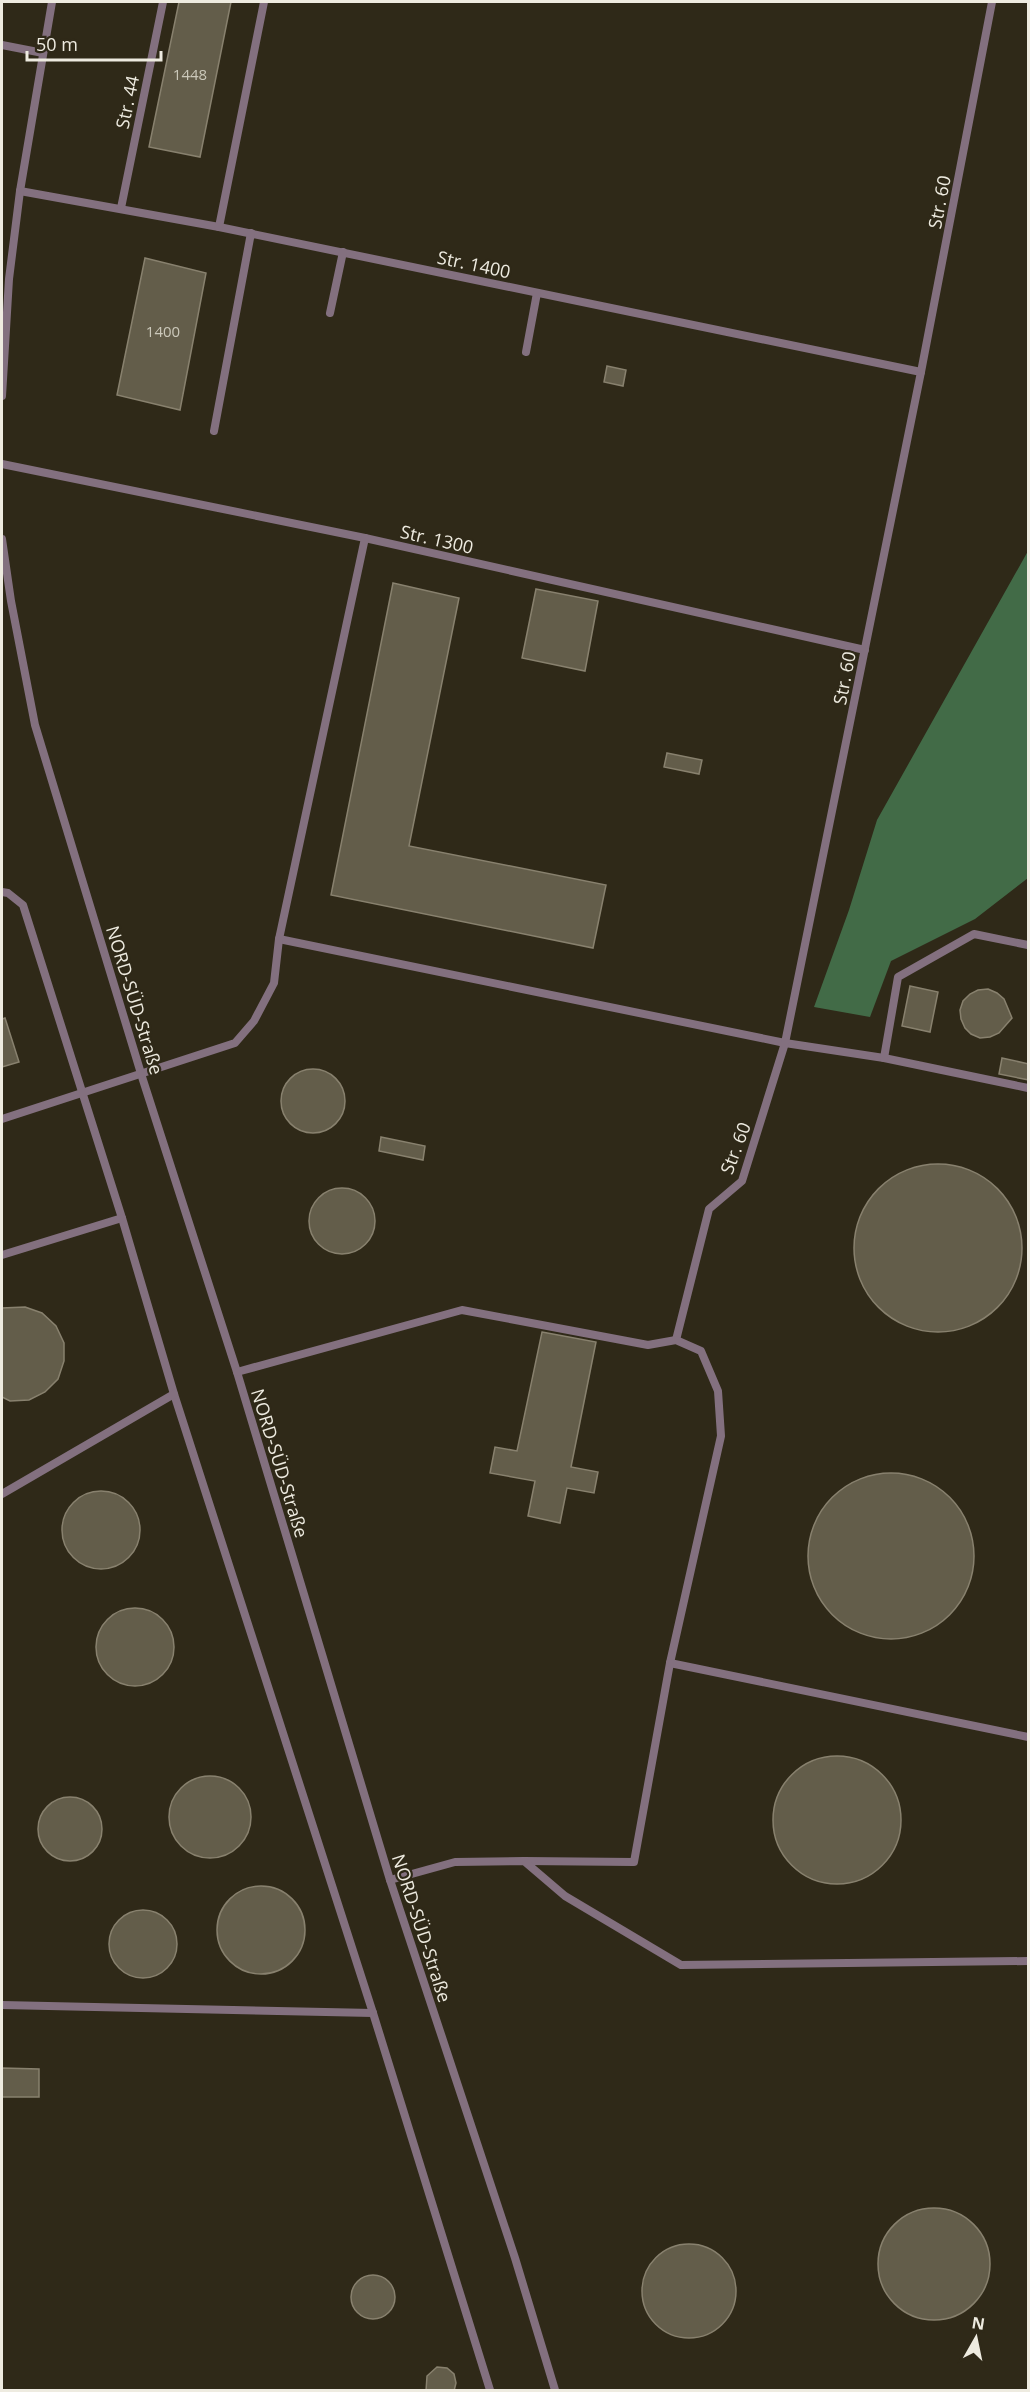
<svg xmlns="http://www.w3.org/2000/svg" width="1030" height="2392" font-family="'Open Sans',sans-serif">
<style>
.forest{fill:#426b47}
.building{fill:#635d4a;stroke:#88816e;stroke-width:1.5}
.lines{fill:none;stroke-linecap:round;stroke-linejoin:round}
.lane{stroke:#83707f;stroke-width:8}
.labels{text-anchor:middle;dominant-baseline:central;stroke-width:4.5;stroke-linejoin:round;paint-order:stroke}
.number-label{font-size:15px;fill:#cbc8ba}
.street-label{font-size:18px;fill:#eeebe0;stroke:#2f2918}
</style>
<rect width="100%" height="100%" fill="#2f2918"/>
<polygon class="forest" points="1028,551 1028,878 975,919 891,961 870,1017 814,1007 849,910 877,820"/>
<g class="building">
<polygon points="179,2 231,2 200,157 149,147"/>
<polygon points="145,258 206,273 180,410 117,395"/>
<polygon points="607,366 626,370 623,386 604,382"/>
<polygon points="393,583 459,598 409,846 606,885 593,948 331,895"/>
<polygon points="536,589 598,601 585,671 522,658"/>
<polygon points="667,753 702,760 699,774 664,767"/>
<polygon points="910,986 938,992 930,1032 902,1026"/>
<polygon points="988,989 997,993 1004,999 1012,1018 999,1033 990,1037 980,1038 971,1034 965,1028 961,1019 960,1010 963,1001 970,994 978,990"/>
<polygon points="5,1018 19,1062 2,1067 2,1019"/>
<polygon points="1002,1058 1029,1064 1029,1080 999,1074"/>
<circle cx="313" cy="1101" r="32"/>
<polygon points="381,1137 425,1146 423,1160 379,1151"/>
<circle cx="938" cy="1248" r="84"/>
<circle cx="342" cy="1221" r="33"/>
<polygon points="25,1307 42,1313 56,1326 64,1343 64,1361 58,1379 45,1392 29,1400 10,1401 2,1397 2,1308"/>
<polygon points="542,1332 596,1342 571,1467 598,1472 594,1493 567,1488 560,1523 528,1516 535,1481 490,1473 495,1447 517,1451"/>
<circle cx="891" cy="1556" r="83"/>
<circle cx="101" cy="1530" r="39"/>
<circle cx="135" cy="1647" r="39"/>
<circle cx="837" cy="1820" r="64"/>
<circle cx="210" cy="1817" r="41"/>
<circle cx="70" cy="1829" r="32"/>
<circle cx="261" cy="1930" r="44"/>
<circle cx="143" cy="1944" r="34"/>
<polygon points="2,2068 39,2069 39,2097 2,2097"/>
<circle cx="934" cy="2264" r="56"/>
<circle cx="689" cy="2291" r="47"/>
<circle cx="373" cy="2297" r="22"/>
<polygon points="437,2367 447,2368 454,2374 456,2383 454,2391 426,2391 427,2376"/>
</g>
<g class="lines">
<g class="lane">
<polyline points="2,45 43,53"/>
<polyline points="20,191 219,227 921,372"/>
<polyline points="121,208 163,2"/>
<polyline points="219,227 264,2"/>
<polyline points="330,313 343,252"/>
<polyline points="526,352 537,293"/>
<polyline points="2,396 9,279 20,191 52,2"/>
<polyline points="214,431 251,233"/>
<polyline points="2,464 365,538 865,650"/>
<polyline points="2,539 11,601 35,725 143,1080 237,1372 390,1880 515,2258 555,2390"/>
<polyline points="2,892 8,893 23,905 122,1218 174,1394 373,2013 490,2390"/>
<polyline points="279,939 785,1043 884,1058 1028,1088"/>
<polyline points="884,1058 898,977 974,934 1028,945"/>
<polyline points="2,1119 235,1043 254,1021 274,983 279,939 365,538"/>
<polyline points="2,1255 122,1218"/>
<polyline points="676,1340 709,1209 742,1181 785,1043 921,372 992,2"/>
<polyline points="237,1372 462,1310 648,1345 676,1340 701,1351 718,1391 721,1436 670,1663 634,1862 524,1861"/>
<polyline points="2,1494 174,1394"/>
<polyline points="670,1663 1028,1737"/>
<polyline points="390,1880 455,1862 524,1861 565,1896 681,1965 1028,1961"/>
<polyline points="2,2005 373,2013"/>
</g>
</g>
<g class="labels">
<g class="number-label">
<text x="190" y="74">1448</text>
<text x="163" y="331">1400</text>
</g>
<g class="street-label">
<text transform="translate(127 102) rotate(-78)">Str. 44</text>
<text transform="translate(939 202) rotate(-79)">Str. 60</text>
<text transform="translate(474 264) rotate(12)">Str. 1400</text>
<text transform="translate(437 539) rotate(13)">Str. 1300</text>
<text transform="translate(844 678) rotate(-79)">Str. 60</text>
<text transform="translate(135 1000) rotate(73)">NORD-SÜD-Straße</text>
<text transform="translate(735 1148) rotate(-69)">Str. 60</text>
<text transform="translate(280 1463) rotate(73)">NORD-SÜD-Straße</text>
<text transform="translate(422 1928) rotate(72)">NORD-SÜD-Straße</text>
</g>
</g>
<rect width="1030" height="2392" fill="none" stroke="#eeebe0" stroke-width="6"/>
<g transform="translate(976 2338) rotate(9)" stroke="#2f2918" stroke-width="4.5" paint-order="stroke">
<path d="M0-4.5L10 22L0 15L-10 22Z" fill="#eeebe0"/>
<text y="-9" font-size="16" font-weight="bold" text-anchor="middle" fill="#eeebe0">N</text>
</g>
<path d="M27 51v9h134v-9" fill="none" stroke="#eeebe0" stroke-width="3"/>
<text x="36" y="51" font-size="18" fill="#eeebe0" stroke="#2f2918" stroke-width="4.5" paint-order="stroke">50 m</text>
</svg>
